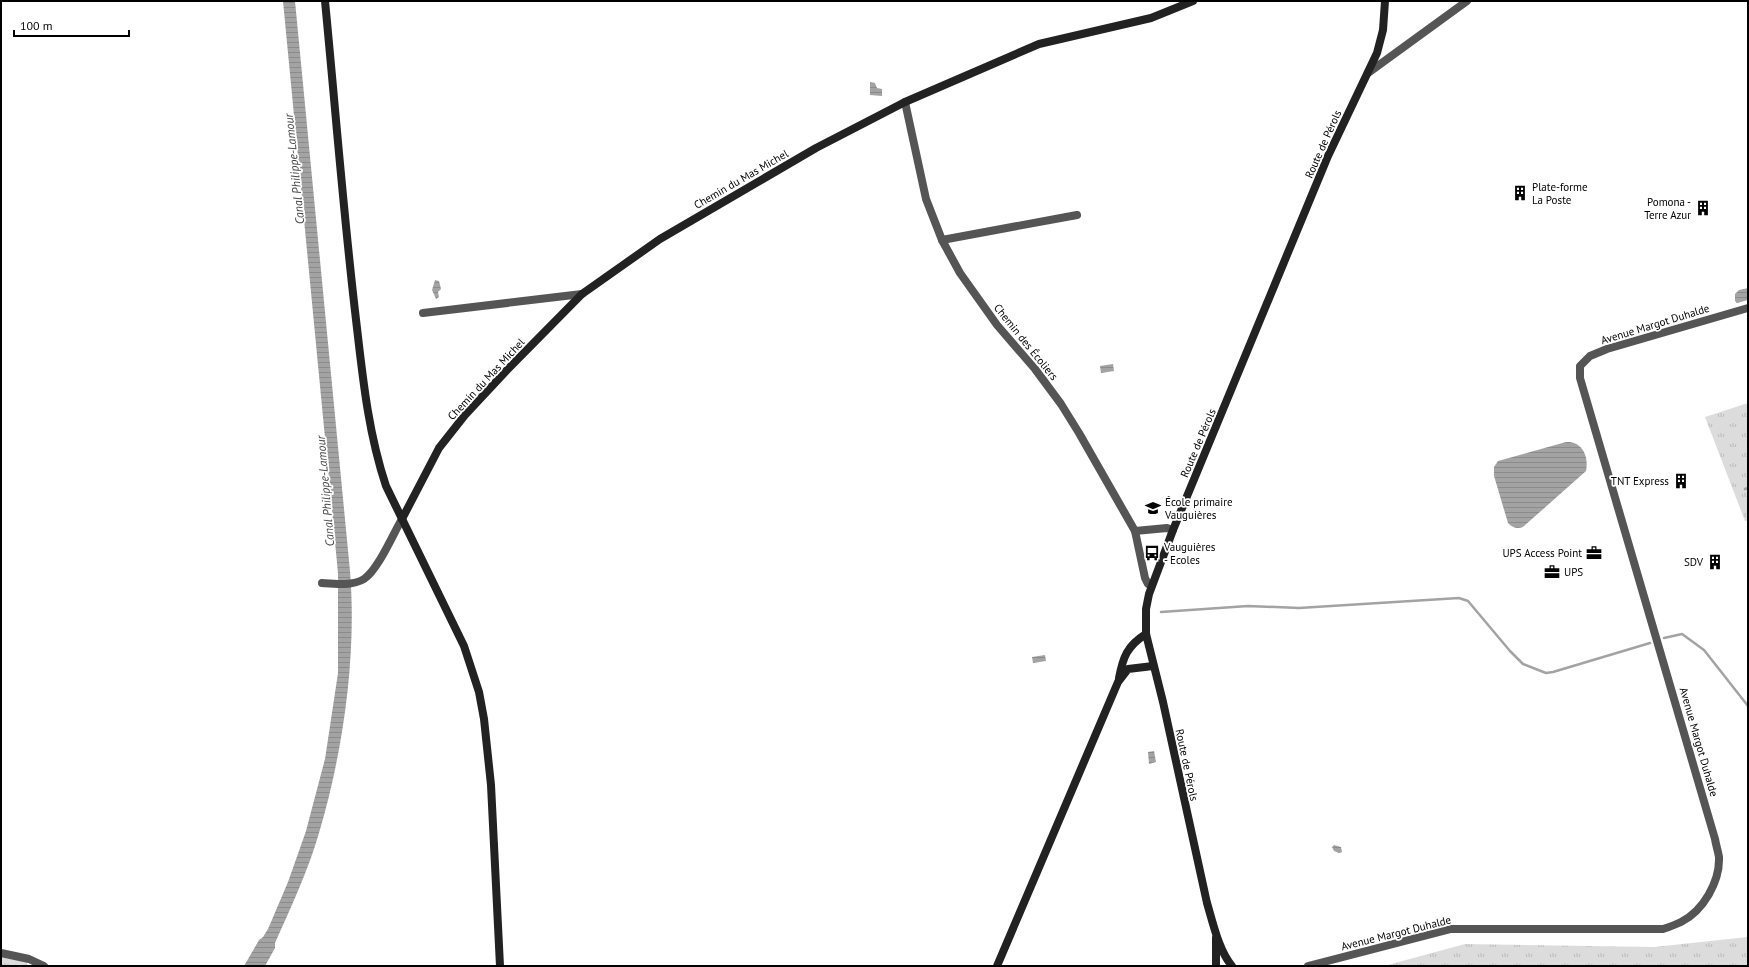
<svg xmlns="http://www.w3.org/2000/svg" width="1749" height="967" font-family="'PT Sans',sans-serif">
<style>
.grass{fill:url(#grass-tufts)}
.water{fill:url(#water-rules)}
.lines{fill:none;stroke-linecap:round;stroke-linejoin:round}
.stream{stroke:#a3a3a3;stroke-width:2.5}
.street{stroke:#555;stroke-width:8}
.secondary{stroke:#222;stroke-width:8}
.labels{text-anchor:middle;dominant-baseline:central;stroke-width:3.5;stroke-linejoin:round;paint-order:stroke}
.street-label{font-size:11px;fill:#000;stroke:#fff}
.poi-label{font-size:11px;fill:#000;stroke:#fff;text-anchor:start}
.water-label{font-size:12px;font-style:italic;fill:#444;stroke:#fff}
</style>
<defs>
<pattern id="grass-tufts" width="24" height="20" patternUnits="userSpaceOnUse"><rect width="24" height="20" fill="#dcdcdc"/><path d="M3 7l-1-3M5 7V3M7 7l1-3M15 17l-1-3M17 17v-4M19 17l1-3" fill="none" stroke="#bbb"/></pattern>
<pattern id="water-rules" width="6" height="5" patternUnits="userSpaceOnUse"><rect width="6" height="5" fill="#a3a3a3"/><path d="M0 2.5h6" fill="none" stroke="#8b8b8b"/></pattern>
</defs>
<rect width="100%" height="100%" fill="#fff"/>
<g class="grass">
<polygon points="1748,403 1748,520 1745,521 1705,417"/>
<polygon points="1748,937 1748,966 1384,966 1465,944 1654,947"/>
<polygon points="1,957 27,962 27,966 1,966"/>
</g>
<g class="water">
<path d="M283,1H295L350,571C357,656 343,752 319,833C308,871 291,907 275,943V948L265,966H244L259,940L263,937L268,929L288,882L306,831L325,759L338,673V573Z"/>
<polygon points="870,82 875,83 877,88 882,89 882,96 870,95"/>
<polygon points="435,280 439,281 441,289 438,292 439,297 436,299 432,290"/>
<polygon points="1748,288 1748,300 1737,303 1735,301 1735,294 1739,290"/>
<polygon points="1113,364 1114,371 1101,373 1100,366"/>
<path d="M1566,442C1582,441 1589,456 1586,471L1523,527C1517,529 1513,528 1508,523L1494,476V467L1498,461Z"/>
<polygon points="1045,655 1046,661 1033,663 1032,657"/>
<polygon points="1154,751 1156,762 1149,764 1148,752"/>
<polygon points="1334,845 1341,847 1342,852 1339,853 1334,851 1332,847"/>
</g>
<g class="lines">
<g class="stream">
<polyline points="1745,489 1748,488"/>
<polyline points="1161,612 1248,606 1299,608 1459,598 1468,601 1510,651 1523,664 1546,673 1553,672 1650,643"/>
<polyline points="1664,638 1682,634 1704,650 1748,706"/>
</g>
<g class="street">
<polyline points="1368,73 1467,1"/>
<polyline points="905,102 926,199 942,240 960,273 997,325 1035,369 1061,404 1079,433 1135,531 1145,578 1148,584 1152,585"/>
<polyline points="942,240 1077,215"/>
<polyline points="423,313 582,294"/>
<polyline points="1135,531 1167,528 1173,530"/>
<path d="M322,583C335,584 353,586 364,579C378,570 393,534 402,519"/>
<polyline points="1,953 29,959 44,966"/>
<path d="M1308,966L1451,929H1663C1669,927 1675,925 1681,922C1703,911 1720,882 1719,857C1718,851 1716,845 1715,839L1580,378V366L1590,356L1607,349L1748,308"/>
</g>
<g class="secondary">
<path d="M325,1C335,104 343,208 355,311C362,370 367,429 386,486L464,646L479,692L484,719L491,785L500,966"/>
<polyline points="402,519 439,448 465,415 507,370 582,294 660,239 816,148 905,102 1039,44 1151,18 1193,1"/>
<path d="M1119,678C1123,657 1127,646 1146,634"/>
<polyline points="997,966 1118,682 1128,669 1153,666"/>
<polyline points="1216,966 1216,938"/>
<path d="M1232,966C1219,951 1213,923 1207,903L1163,702L1146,634V609L1149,594L1173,530L1328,156L1377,53L1383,30L1385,1"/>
</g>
</g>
<defs>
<symbol id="building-bare" viewBox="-9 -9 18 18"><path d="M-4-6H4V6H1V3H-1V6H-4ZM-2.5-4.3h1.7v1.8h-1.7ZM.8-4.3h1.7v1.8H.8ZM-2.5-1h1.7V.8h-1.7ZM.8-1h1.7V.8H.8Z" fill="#000" stroke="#fff" stroke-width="2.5" paint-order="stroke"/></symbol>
<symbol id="school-bare" viewBox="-9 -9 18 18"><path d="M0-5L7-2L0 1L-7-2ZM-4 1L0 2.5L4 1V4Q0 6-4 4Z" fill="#000" stroke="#fff" stroke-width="2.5" paint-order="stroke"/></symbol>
<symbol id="bus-bare" viewBox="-9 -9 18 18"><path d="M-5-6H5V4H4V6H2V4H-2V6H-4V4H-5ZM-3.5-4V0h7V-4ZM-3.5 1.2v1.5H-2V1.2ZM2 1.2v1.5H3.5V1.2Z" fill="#000" stroke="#fff" stroke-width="2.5" paint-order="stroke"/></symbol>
<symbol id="office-bare" viewBox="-9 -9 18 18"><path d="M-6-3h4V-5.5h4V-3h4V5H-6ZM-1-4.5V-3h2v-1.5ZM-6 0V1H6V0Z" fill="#000" stroke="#fff" stroke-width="2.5" paint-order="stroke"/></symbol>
</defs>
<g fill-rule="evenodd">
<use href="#building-bare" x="1509" y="182" width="22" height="22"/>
<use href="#building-bare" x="1692" y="197" width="22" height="22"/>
<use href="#building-bare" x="1670" y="470" width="22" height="22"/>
<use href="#school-bare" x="1142" y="497" width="22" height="22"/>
<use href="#bus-bare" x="1141" y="542" width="22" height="22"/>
<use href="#office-bare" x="1583" y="542" width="22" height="22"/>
<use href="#building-bare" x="1704" y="551" width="22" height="22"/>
<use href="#office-bare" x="1541" y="561" width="22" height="22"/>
</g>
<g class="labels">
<g class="street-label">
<text transform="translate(1323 144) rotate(-66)">Route de Pérols</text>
<text transform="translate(741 179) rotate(-30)">Chemin du Mas Michel</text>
<text transform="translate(1655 324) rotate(-17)">Avenue Margot Duhalde</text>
<text transform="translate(1026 342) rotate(51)">Chemin des Écoliers</text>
<text transform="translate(486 379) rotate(-47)">Chemin du Mas Michel</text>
<text transform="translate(1198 443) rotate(-67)">Route de Pérols</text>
<text transform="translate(1699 742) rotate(74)">Avenue Margot Duhalde</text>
<text transform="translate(1187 765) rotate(78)">Route de Pérols</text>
<text transform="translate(1396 933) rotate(-14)">Avenue Margot Duhalde</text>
</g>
<g class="poi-label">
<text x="1532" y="187">Plate-forme<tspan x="1532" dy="13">La Poste</tspan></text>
<text x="1691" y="202" text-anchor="end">Pomona -<tspan x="1691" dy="13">Terre Azur</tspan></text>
<text x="1669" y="481" text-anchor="end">TNT Express</text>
<text x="1165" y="502">École primaire<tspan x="1165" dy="13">Vauguières</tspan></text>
<text x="1164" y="547">Vauguières<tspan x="1164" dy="13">- Ecoles</tspan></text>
<text x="1582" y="553" text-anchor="end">UPS Access Point</text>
<text x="1703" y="562" text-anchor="end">SDV</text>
<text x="1564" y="572">UPS</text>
</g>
<g class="water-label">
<text transform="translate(294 169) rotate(-96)">Canal Philippe-Lamour</text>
<text transform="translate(325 491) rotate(-95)">Canal Philippe-Lamour</text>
</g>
</g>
<rect width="1749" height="967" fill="none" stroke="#000000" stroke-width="4"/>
<path d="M14 30v6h115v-6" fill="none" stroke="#000000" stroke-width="2"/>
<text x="20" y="30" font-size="12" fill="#000000" stroke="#ffffff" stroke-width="3" paint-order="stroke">100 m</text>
</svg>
